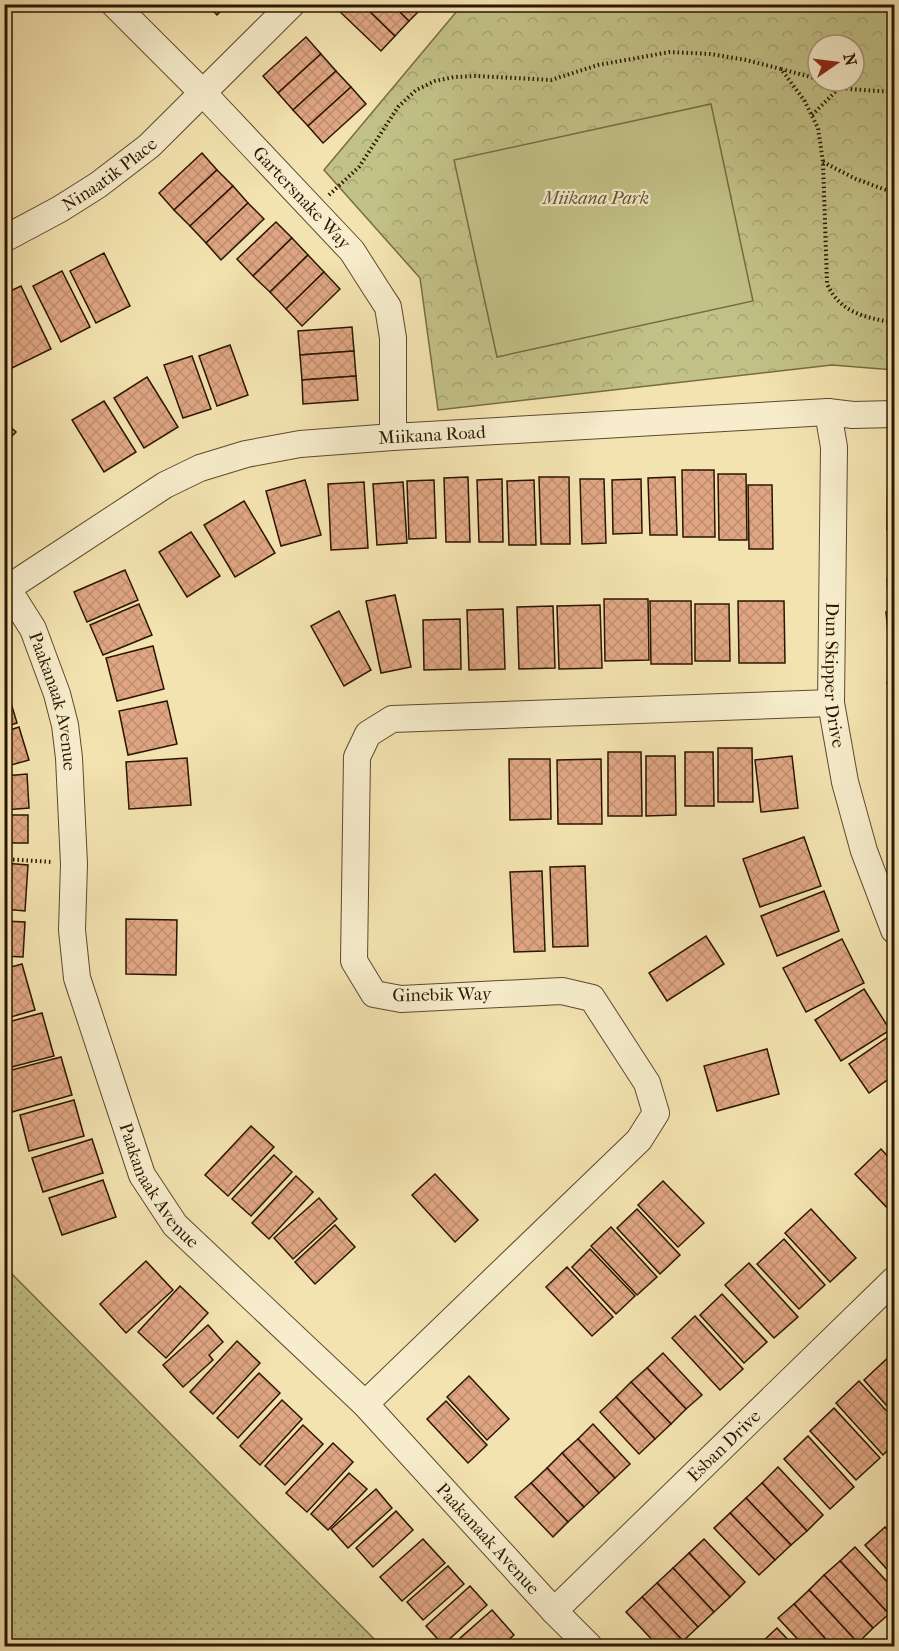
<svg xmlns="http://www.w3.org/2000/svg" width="899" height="1651" font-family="'IM FELL French Canon',serif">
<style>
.grass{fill:url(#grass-dots);stroke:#776c44;stroke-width:1.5}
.forest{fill:url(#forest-crowns);stroke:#776c44;stroke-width:1.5;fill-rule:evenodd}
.garden{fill:#c2c187;stroke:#776c44;stroke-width:1.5}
.building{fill:url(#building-cross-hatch);stroke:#2c1602;stroke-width:1.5}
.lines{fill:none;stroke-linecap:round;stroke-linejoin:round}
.minor-casing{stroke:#5e492e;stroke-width:28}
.path{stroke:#2c1602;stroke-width:4;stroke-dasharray:1.5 3;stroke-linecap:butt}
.minor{stroke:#f7edcc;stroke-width:26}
.labels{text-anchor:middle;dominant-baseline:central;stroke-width:4.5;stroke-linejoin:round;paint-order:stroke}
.street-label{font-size:18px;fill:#2c1602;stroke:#f7edcc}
.park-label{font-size:18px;font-style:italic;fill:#605231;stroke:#f7edcc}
</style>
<defs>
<pattern id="grass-dots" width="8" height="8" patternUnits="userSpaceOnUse" patternTransform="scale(1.5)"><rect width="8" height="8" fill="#c2c187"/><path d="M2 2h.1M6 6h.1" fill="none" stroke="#a7a573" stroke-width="1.8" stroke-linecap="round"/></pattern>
<pattern id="forest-crowns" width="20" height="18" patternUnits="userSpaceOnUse" patternTransform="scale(1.5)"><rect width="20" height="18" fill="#c2c187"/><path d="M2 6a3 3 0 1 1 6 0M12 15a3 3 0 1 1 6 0" fill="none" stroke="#a7a573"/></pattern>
<pattern id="building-cross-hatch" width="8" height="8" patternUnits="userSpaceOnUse" patternTransform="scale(1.5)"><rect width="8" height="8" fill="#e0a683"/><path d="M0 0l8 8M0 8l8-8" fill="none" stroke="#c08e70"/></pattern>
</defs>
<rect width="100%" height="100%" fill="#f3e3b0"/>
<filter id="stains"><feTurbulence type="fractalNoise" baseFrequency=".00333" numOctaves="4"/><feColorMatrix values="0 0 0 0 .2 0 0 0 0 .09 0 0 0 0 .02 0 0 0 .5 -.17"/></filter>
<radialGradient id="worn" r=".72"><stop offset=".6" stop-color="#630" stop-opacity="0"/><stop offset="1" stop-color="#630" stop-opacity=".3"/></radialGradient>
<polygon class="grass" points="5,1267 381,1646 5,1646"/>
<path class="forest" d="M462,5H894V370L832,365L438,410L420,278L324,170ZM818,45H854V81H818Z"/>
<polygon class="garden" points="711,104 753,301 497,357 454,160"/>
<g class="building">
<polygon points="207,4 228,4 217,15"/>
<polygon points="341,4 362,4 395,36 381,51 337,9"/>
<polygon points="362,4 392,4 409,21 395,36"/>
<polygon points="392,4 422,4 424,6 409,21"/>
<polygon points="306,37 321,54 278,93 263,76"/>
<polygon points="321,54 336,71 293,110 278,93"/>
<polygon points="336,71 351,87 308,126 293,110"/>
<polygon points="351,87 366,104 323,143 308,126"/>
<polygon points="202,153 217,170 174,210 159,193"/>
<polygon points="217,170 233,186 190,226 174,210"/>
<polygon points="233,186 248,203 206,243 190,226"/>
<polygon points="248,203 264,219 221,260 206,243"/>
<polygon points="276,222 292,238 253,276 237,259"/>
<polygon points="292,238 308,255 270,292 253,276"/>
<polygon points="104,253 130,306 96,323 70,271"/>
<polygon points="308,255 324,272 286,309 270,292"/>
<polygon points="62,271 90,327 61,342 33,286"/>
<polygon points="324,272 340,289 302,326 286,309"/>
<polygon points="21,286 51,349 12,368 4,352 4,294"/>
<polygon points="352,327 354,351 300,355 298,331"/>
<polygon points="230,345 248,395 217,406 199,356"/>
<polygon points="354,351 356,376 302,380 300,355"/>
<polygon points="192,356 211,409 183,418 164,365"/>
<polygon points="356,376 358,400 303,404 302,380"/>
<polygon points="147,377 178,427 144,448 114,398"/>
<polygon points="104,401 136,452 104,472 72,420"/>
<polygon points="4,421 16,432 4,444"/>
<polygon points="682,470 714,470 715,537 683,537"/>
<polygon points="888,471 894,472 894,530 887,530"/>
<polygon points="718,474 746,474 747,540 719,540"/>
<polygon points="468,477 470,542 446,542 444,478"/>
<polygon points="539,477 569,477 570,544 541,544"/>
<polygon points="675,477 677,535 650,535 648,478"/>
<polygon points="502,479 503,542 479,542 477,480"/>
<polygon points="580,479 604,479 606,543 582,544"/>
<polygon points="641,479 642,533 613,534 612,480"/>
<polygon points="305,480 321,535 281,546 266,491"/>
<polygon points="434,480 436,538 409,539 407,481"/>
<polygon points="534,480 536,545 509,545 507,481"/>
<polygon points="364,482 368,548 331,550 328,484"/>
<polygon points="403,482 407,543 377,545 373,484"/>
<polygon points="748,485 772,485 773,549 749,549"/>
<polygon points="244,501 275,553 235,577 204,525"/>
<polygon points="191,532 220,576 187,597 159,552"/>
<polygon points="125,570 138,600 87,622 74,592"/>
<polygon points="887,579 894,579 894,608 889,608"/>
<polygon points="395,595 411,667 381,673 366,601"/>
<polygon points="604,599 648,599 649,660 605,661"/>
<polygon points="650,601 691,601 692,664 651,664"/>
<polygon points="738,601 784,601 785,663 739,663"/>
<polygon points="139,604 152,635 103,655 90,625"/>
<polygon points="695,604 729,604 730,661 695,661"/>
<polygon points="600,605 602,668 559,669 557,606"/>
<polygon points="553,606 555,668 519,669 517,607"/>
<polygon points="503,609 505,669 469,670 467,610"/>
<polygon points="339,611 371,670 344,686 311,626"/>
<polygon points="894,611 894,642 889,642 886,612"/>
<polygon points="460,619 461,669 424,670 423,620"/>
<polygon points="889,645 894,645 894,673 891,673"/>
<polygon points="153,646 164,689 117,701 106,658"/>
<polygon points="894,681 894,710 892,711 887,682"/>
<polygon points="8,693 17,723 4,727 4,694"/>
<polygon points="167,701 177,744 128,755 119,711"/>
<polygon points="19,727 29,760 4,767 4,732"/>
<polygon points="718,748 752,748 753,802 718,802"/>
<polygon points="608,752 641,752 642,816 608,816"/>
<polygon points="685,752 713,752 714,806 685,806"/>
<polygon points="646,756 675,756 676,815 646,816"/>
<polygon points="792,756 798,808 761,812 755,760"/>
<polygon points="187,758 191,805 129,809 126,762"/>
<polygon points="509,759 550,759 551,819 510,820"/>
<polygon points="601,759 602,824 558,824 557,760"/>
<polygon points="27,774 29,808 4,810 4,776"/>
<rect x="4" y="815" width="24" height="28"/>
<polygon points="804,837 821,886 760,907 743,859"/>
<polygon points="4,863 28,865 25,911 4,909"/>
<polygon points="585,866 588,946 553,947 550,867"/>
<polygon points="542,871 545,951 514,952 510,872"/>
<polygon points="824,891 839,931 777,956 761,916"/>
<polygon points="126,919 177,920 176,975 126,974"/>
<polygon points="4,921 25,922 23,957 4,956"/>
<polygon points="706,936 724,964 667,1001 649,973"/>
<polygon points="842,939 864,983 806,1012 783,968"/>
<polygon points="22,964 35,1010 4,1019 4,969"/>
<polygon points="864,989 890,1030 841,1061 815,1020"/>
<polygon points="42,1013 54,1056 4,1069 4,1023"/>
<polygon points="894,1033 894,1075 869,1093 849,1064"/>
<polygon points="767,1049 779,1094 717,1111 704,1066"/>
<polygon points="61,1057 72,1095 12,1112 4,1085 4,1072"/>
<polygon points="74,1100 84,1136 29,1151 20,1115"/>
<polygon points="251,1126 274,1147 228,1196 205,1175"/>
<polygon points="92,1139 103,1173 43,1192 32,1158"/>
<polygon points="881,1149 894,1163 894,1215 855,1174"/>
<polygon points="274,1155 292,1172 251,1216 232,1199"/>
<polygon points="435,1174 478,1220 455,1242 412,1195"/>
<polygon points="296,1176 313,1192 269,1239 252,1223"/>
<polygon points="103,1180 116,1217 62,1235 49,1198"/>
<polygon points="663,1181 704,1223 678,1247 638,1205"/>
<polygon points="319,1198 337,1219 293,1259 274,1238"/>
<polygon points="637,1209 680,1255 660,1274 617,1228"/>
<polygon points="811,1209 856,1258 830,1282 785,1233"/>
<polygon points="335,1225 355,1247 315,1284 295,1262"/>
<polygon points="611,1227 657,1277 637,1295 591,1246"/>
<polygon points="784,1239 825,1285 799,1309 757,1264"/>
<polygon points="590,1249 635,1296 616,1314 572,1267"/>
<polygon points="146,1261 173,1290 126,1333 100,1304"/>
<polygon points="749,1263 798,1317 774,1338 725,1285"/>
<polygon points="567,1267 613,1317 592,1336 546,1287"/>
<polygon points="180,1286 208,1313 166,1358 138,1332"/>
<polygon points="722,1294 767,1342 744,1363 700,1315"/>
<polygon points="695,1316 743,1369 720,1390 672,1338"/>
<polygon points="208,1325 223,1342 209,1355 213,1360 183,1387 163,1365"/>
<polygon points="237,1341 260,1363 213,1414 190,1392"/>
<polygon points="663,1353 702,1395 686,1409 647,1368"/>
<polygon points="892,1354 894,1357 894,1414 864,1380"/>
<polygon points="647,1368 686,1409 671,1424 631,1382"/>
<polygon points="259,1373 280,1393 238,1438 217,1418"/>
<polygon points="469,1376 509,1419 487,1440 447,1397"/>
<polygon points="859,1381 894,1419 894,1444 883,1455 836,1403"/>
<polygon points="631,1382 671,1424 655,1439 616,1397"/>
<polygon points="616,1397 655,1439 639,1454 600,1412"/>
<polygon points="282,1400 302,1419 260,1465 240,1446"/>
<polygon points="446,1401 487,1445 468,1463 427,1419"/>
<polygon points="834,1408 880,1458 856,1480 810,1431"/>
<polygon points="593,1424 630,1464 615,1478 578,1439"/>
<polygon points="303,1425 323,1444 285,1485 265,1466"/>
<polygon points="808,1436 854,1487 830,1509 784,1459"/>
<polygon points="578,1439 615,1478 599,1493 562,1453"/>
<polygon points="333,1443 353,1462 307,1512 286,1493"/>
<polygon points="562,1453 599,1493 584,1507 547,1468"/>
<polygon points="778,1467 823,1515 807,1531 762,1483"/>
<polygon points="547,1468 584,1507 568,1522 531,1483"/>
<polygon points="349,1473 367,1489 328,1530 311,1514"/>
<polygon points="531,1483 568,1522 553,1537 515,1497"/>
<polygon points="762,1483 807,1531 791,1545 746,1498"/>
<polygon points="376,1489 392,1508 348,1548 331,1529"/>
<polygon points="746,1498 791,1545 775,1560 730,1513"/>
<polygon points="396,1511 413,1530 373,1567 356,1548"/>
<polygon points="730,1513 775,1560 759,1575 714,1528"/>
<polygon points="885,1527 894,1538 894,1577 865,1545"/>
<polygon points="423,1539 445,1563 402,1601 380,1577"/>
<polygon points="704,1539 745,1582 730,1597 689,1553"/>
<polygon points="855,1547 894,1589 894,1608 889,1614 840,1561"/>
<polygon points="689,1553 730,1597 714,1612 673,1568"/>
<polygon points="840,1561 889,1614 873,1628 824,1575"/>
<polygon points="448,1566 464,1584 423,1620 407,1602"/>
<polygon points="673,1568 714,1612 698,1627 657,1583"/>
<polygon points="824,1575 873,1628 858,1643 809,1590"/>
<polygon points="657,1583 698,1627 683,1641 642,1597"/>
<polygon points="470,1586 487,1605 443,1645 426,1626"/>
<polygon points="809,1590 858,1643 854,1646 832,1646 794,1604"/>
<polygon points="642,1597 683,1641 677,1646 658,1646 626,1612"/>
<polygon points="794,1604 832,1646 804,1646 778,1618"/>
<polygon points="492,1610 514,1635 502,1646 451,1646"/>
<polygon points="777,1628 794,1646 764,1646 761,1643"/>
</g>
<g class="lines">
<defs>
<g id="minor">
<path id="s1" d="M114,4L203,93L352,251L375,287L388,307L393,338V437"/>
<path id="s2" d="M4,239L60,209L98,185L149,146L292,4"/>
<path id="s3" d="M828,412L834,447L831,703L845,782L864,851L894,930"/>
<path id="s4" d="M4,583L33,629L57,694L65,725L69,758L74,864L72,930L77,978L142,1175L175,1225L365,1404L554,1611L589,1646"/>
<path id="s5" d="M8,588L165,485L200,468L246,454L300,444L393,437L828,412L853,415L894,414"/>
<polyline points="365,1404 639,1140 656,1113 647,1083 592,998 562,991 401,999 374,994 354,961 357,757 368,734 392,719 831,703"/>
<path id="s6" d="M554,1611L894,1280"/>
</g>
</defs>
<use href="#minor" class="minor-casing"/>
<g class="path">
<polyline points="781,69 818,79"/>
<polyline points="825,81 848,89 894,92"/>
<polyline points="812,115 841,86"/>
<polyline points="823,162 856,179 889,191 894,214"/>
<path d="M329,195L359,167L398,107L416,90L435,81L454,77L477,76L551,80L598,65L670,52L710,54L746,60L781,69L804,100L818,128L823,162L827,284C841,314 866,317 894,323"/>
<polyline points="4,859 52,862"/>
</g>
<use href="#minor" class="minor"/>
</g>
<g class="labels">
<g class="street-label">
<text stroke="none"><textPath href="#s2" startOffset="124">Ninaatik Place</textPath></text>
<text stroke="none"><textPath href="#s1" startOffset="270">Gartersnake Way</textPath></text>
<text stroke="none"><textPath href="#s5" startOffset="462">Miikana Road</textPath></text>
<text stroke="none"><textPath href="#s3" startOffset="264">Dun Skipper Drive</textPath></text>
<text stroke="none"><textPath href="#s4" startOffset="130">Paakanaak Avenue</textPath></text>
<text transform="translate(442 995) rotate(-1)">Ginebik Way</text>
<text stroke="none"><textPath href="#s4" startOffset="634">Paakanaak Avenue</textPath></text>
<text stroke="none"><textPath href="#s6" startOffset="237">Esban Drive</textPath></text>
<text stroke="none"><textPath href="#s4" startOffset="1120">Paakanaak Avenue</textPath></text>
</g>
<g class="park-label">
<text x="596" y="198">Miikana Park</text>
</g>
</g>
<rect width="899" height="1651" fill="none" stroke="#f3e3b0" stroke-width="24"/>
<rect x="6" y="6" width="887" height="1639" fill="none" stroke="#2c1602" stroke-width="3"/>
<rect x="12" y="12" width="875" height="1627" fill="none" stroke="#2c1602" stroke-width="1.5"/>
<g transform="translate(836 63) rotate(76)"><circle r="28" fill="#f7edcc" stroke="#a6977b" stroke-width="1.5"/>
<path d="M0-4.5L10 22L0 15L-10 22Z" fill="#8f2418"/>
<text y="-9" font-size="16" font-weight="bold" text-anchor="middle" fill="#2c1602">N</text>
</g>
<rect width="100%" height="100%" filter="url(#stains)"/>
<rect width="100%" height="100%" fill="url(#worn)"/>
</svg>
